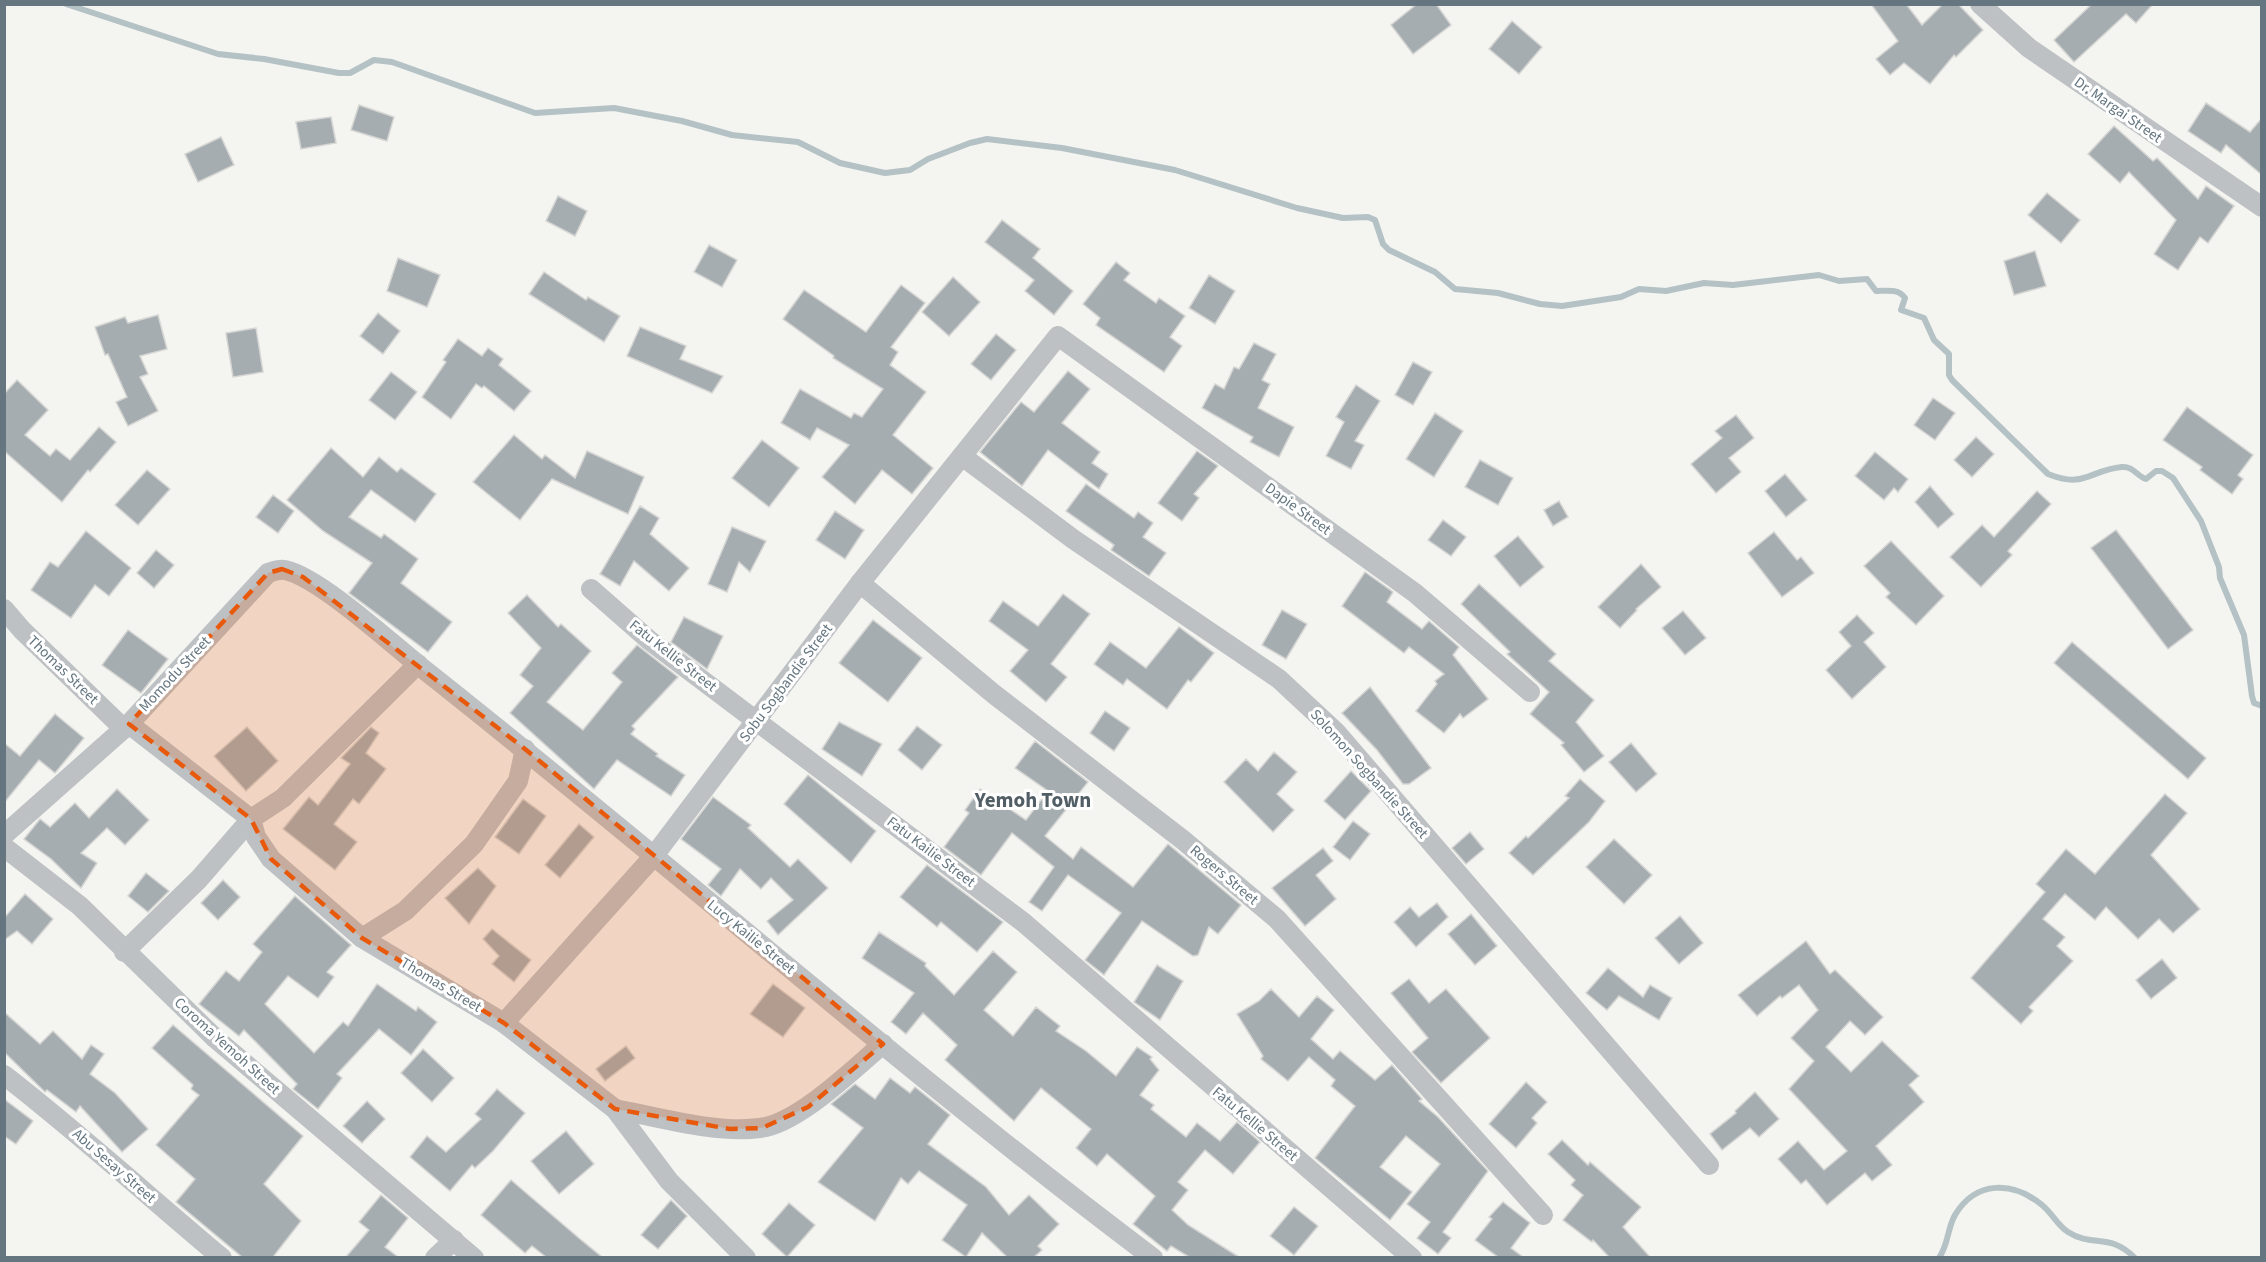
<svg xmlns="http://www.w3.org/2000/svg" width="2266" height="1262" font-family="'Source Sans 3',sans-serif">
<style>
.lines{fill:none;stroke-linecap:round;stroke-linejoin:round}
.stream{stroke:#b4c2c5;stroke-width:6}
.building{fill:#a5adb1;stroke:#d5d5d3;stroke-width:1.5}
.street{stroke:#bdc1c4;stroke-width:20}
.marked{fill:#e8590c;fill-opacity:0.2;stroke:#e8590c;stroke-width:4.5;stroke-dasharray:12 8;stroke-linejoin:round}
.labels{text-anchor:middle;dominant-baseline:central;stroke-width:6;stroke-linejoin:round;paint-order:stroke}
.street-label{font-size:15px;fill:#657680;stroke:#fff}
.district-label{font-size:21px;font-weight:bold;fill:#525e66;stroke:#fff}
</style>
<rect width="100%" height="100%" fill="#f4f4f0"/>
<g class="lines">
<g class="stream">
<path d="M66,4L218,54L264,59L339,73H350L374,60L392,62L535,113L614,108L682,121L732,135L798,142L840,163L885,173L910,170L928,159L970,143L987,139L1062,148L1175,170L1297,208L1343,218L1368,217L1375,220L1383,244L1389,250L1435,272L1455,289L1498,293L1540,304L1562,306L1621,297L1639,289L1666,291L1704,283L1733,285L1819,275L1839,281L1867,279L1876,291C1886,291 1898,288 1905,298L1901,310L1924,318L1934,340L1949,354V375L1952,380L2048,474C2085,489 2089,470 2122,467C2133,466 2137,476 2146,479L2156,471H2162L2173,478L2201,521L2219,567L2220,578L2244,635L2252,696L2254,703L2262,706"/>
<path d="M1939,1258C1949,1243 1947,1229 1955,1215C1976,1180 2013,1181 2042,1205C2052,1213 2058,1226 2068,1232C2093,1248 2109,1232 2135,1258"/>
</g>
</g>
<g class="building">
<polygon points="1417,4 1436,4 1451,25 1413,54 1391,25"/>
<polygon points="1871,4 1906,4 1922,25 1943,4 1958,4 1983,30 1956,57 1954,55 1930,84 1904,63 1890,75 1876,59 1898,41"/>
<polygon points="2092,4 2153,4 2136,23 2126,14 2074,62 2054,40"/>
<polygon points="1512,21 1542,47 1519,74 1489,49"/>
<polygon points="2206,103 2250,132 2262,118 2262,175 2226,145 2221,153 2188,131"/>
<polygon points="359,105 394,117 387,141 351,130"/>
<polygon points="331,117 336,143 301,149 296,122"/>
<polygon points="2114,126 2153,161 2157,158 2198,199 2206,186 2234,206 2208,243 2200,237 2178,270 2154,254 2176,220 2129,172 2120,183 2088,154"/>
<polygon points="221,137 234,165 198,182 185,154"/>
<polygon points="2047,193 2080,220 2061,243 2028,215"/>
<polygon points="558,196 587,211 575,236 546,221"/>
<polygon points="1002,220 1040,249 1033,258 1073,291 1054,315 1025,291 1034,280 985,242"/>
<polygon points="709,245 737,260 722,287 694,272"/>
<polygon points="2035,251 2046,286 2014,295 2004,261"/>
<polygon points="398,258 440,275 427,307 387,291"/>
<polygon points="1116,262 1130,273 1124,280 1156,303 1159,298 1185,316 1170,337 1182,346 1164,372 1096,325 1100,318 1083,304"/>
<polygon points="544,272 586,300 588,297 620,316 604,342 529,294"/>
<polygon points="1209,275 1235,291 1215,324 1189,308"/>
<polygon points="953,277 980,302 949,336 922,312"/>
<polygon points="901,285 925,303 891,347 898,352 890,365 926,392 893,435 933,468 912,494 882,470 855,504 822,477 849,445 817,428 810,440 781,423 800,389 851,418 854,413 862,417 883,389 833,358 834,356 783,319 804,290 866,332"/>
<polygon points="378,313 400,331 383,354 360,336"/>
<polygon points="158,315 167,349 140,356 148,374 140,377 158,411 128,426 116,402 127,397 108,354 105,355 95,327 125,317 128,323"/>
<polygon points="640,327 686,346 680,359 723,376 712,393 627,356"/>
<polygon points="256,328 263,372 233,377 226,333"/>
<polygon points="996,334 1016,350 991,380 971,364"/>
<polygon points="458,339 482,356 488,348 503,359 499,365 531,391 514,411 484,386 482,388 476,384 451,419 422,397 446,362 443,360"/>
<polygon points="1254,343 1276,354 1262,380 1270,384 1258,408 1294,427 1279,457 1250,442 1253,437 1202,408 1215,384 1224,389 1234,367 1239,369"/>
<polygon points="1413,362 1432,372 1413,405 1395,395"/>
<polygon points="1068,371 1090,389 1062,423 1100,452 1092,463 1108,474 1099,489 1048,450 1022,486 980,452 1021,402 1034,412"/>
<polygon points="391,372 417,392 395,420 369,400"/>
<polygon points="17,380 48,410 25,435 50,456 56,449 70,460 99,427 116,442 90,472 88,470 62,502 4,451 4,394"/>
<polygon points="1356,385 1380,401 1355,441 1364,445 1351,469 1326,456 1344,422 1336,417"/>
<polygon points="1933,398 1955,413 1935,440 1914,425"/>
<polygon points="2187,407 2253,455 2238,475 2243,479 2232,494 2200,470 2202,467 2163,440"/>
<polygon points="1435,413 1463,431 1434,477 1406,459"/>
<polygon points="1736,415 1754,438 1729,458 1741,472 1716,493 1691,464 1722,438 1715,431"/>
<polygon points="514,435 542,459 545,455 575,478 587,451 644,477 628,514 552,479 520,520 473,482"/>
<polygon points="1976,437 1994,454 1972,477 1954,460"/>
<polygon points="762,440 799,468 769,507 732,478"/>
<polygon points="331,448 363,477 379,457 397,472 401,468 436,494 415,522 371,490 349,517 381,538 384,534 418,559 401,583 452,622 428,652 349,593 372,563 323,531 287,500"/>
<polygon points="1197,451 1218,466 1194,494 1199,498 1182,521 1158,503"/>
<polygon points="1875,452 1908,479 1898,492 1894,488 1884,500 1855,476"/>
<polygon points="1480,460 1513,478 1498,505 1465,487"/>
<polygon points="147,470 170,489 138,525 115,505"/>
<polygon points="1785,474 1807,500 1786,517 1765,491"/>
<polygon points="1086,484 1134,518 1138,512 1153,523 1143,537 1166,553 1149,576 1111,550 1114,545 1066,511"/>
<polygon points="1930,486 1954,514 1938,528 1915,502"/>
<polygon points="2037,491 2051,504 2008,551 2012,555 1981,587 1950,557 1982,525 1994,537"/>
<polygon points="273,495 294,511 278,533 256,517"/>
<polygon points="1559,501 1568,517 1553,526 1544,510"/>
<polygon points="640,506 659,518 650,534 689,568 669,591 634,561 620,586 600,574"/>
<polygon points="835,511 864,530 845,559 816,540"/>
<polygon points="1443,520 1466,537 1451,556 1428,540"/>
<polygon points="732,527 766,541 750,572 739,562 727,592 708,584"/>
<polygon points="2116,530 2193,630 2168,649 2091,548"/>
<polygon points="86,531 131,568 109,596 95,585 71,618 31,590 50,562 58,567"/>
<polygon points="1774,532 1797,560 1801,557 1814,573 1782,597 1748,553"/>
<polygon points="1518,536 1544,567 1520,587 1494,556"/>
<polygon points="1891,541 1944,596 1916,625 1886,597 1890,593 1864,566"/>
<polygon points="156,550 174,565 154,588 137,573"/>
<polygon points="1641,564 1661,587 1636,609 1637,610 1620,628 1598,607"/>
<polygon points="1365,572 1393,592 1387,602 1422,629 1429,621 1459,647 1453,655 1488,699 1463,718 1460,714 1444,733 1416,711 1437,684 1435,681 1444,674 1409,647 1404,653 1342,606"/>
<polygon points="1479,584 1556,654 1549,661 1594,700 1576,722 1604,756 1584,772 1561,745 1564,743 1530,714 1549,692 1507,654 1510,652 1461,604"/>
<polygon points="1063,594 1090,614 1051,664 1067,677 1046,702 1010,671 1028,650 989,621 1003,601 1038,626"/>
<polygon points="527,595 558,627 561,624 591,651 547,702 583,730 622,682 612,673 637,645 678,677 632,726 635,729 631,734 658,754 656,756 685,775 671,796 617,760 594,789 510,713 533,686 520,675 541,648 508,613"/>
<polygon points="1282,610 1307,624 1286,659 1262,645"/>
<polygon points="1683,611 1706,638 1685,655 1662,628"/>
<polygon points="1857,615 1874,633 1864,642 1886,667 1852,699 1826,670 1851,646 1839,632"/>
<polygon points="684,617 723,636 707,669 671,642"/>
<polygon points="873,620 922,658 888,702 839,663"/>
<polygon points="1179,627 1214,653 1191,682 1188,680 1167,709 1127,679 1123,685 1094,664 1110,642 1146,668"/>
<polygon points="128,630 168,659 141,693 102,665"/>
<polygon points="2072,642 2206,758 2188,779 2054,663"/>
<polygon points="1370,687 1431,768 1409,784 1403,784 1377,750 1342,713"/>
<polygon points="1105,711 1130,728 1114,751 1090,733"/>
<polygon points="55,714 84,738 55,773 39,760 4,803 4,743 20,756"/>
<polygon points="839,722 882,744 862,776 822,749"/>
<polygon points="917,726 942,745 922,770 898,750"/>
<polygon points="247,727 278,761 246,791 214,756"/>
<polygon points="371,727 379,733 366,753 386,769 359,804 353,799 334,824 357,842 335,870 283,829 309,797 318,805 350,764 341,758"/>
<polygon points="1035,741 1088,782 1045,836 1073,859 1081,847 1133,887 1168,844 1241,905 1218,934 1209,927 1198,955 1193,956 1142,921 1104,975 1085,960 1121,913 1068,875 1042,911 1029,902 1054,867 1012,833 981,875 944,847 969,813 965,810 980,789 1026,820 1048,791 1015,768"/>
<polygon points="1631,743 1657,774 1636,792 1609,762"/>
<polygon points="1274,752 1297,772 1277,794 1294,810 1273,832 1224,782 1246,759 1258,771"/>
<polygon points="1351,771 1371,791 1345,820 1324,801"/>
<polygon points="808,775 876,831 851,863 784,804"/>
<polygon points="1580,779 1605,801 1589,822 1533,875 1509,853 1526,836 1528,838 1569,798 1565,796"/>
<polygon points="117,789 149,820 125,845 107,828 81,853 97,863 81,888 51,859 24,839 40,819 50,827 75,803 89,818"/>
<polygon points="2165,794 2187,813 2151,855 2200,909 2173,933 2159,919 2138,939 2106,907 2095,920 2065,894 2043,919 2065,937 2057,946 2073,961 2029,1007 2033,1011 2021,1024 1971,978 2045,892 2036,884 2066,849 2095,874"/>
<polygon points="713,797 751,825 748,828 790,867 798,859 828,888 778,935 767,921 793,900 771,878 761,889 740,869 721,896 708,885 721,869 681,839"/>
<polygon points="523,799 546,816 519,854 495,837"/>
<polygon points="1353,821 1370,834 1350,860 1333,847"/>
<polygon points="579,824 594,837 560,878 545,865"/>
<polygon points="1470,832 1484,849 1466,864 1452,848"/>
<polygon points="1614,839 1652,875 1624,904 1586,867"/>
<polygon points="1323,848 1333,861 1316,875 1336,899 1305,926 1272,888"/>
<polygon points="927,865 1003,922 977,952 941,922 937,927 900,897"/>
<polygon points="478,868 496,886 469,924 445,898"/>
<polygon points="146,873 169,891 148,912 128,896"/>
<polygon points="223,880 240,897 218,920 201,903"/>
<polygon points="25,894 53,919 32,944 17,931 4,940 4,918"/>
<polygon points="295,896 351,945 327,972 334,977 318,998 288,976 265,1004 314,1053 343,1022 348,1026 377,984 416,1011 418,1007 437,1022 411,1055 379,1029 337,1074 342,1078 318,1109 293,1089 297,1084 244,1030 239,1036 199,1004 226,971 239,981 262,952 253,944"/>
<polygon points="1437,903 1448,917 1416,947 1394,922 1410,907 1419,917"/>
<polygon points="1471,914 1497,946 1475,965 1448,934"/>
<polygon points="1680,916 1703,943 1679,964 1655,938"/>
<polygon points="492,929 531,960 514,982 492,964 499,956 483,939"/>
<polygon points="879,932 926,963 925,966 954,995 993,951 1017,972 984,1010 1013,1036 1036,1007 1060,1026 1056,1031 1086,1051 1116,1076 1137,1047 1152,1057 1150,1059 1159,1070 1140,1095 1154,1105 1151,1109 1186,1137 1197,1123 1220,1141 1237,1122 1260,1142 1233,1174 1205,1150 1178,1182 1188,1190 1172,1210 1188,1225 1239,1257 1189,1257 1171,1246 1167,1251 1133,1224 1155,1196 1107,1154 1097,1166 1076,1148 1091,1129 1041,1088 1014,1121 945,1060 957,1045 923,1013 906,1034 891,1022 914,993 862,958"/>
<polygon points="1806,941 1830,974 1835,970 1883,1017 1865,1035 1850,1021 1826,1047 1851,1072 1882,1041 1919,1076 1909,1085 1924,1102 1876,1146 1892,1165 1872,1181 1865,1173 1827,1205 1806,1180 1801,1184 1778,1159 1798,1141 1824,1170 1847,1151 1789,1089 1814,1061 1791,1038 1818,1010 1799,985 1782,998 1780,996 1757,1016 1738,995"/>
<polygon points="2162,959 2177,978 2151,999 2136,980"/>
<polygon points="1157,965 1183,981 1160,1020 1134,1002"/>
<polygon points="1608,968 1643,997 1650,985 1672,998 1659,1020 1619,996 1607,1010 1586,993"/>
<polygon points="1409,979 1429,1003 1446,989 1490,1038 1441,1083 1412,1052 1428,1038 1391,993"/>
<polygon points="773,984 805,1008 783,1037 750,1014"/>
<polygon points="1271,989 1299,1017 1317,996 1334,1010 1311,1039 1333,1059 1340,1051 1375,1080 1392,1065 1422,1099 1419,1101 1438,1117 1488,1171 1443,1232 1451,1238 1438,1254 1417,1238 1430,1222 1407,1204 1440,1164 1406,1136 1380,1167 1412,1192 1390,1220 1315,1158 1355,1106 1331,1086 1335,1080 1309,1057 1288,1081 1261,1059 1263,1056 1237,1014 1259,1001"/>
<polygon points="4,1012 40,1044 53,1031 82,1059 91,1045 104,1054 90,1074 115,1093 148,1129 122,1152 80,1106 76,1112 47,1090 45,1092 4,1052"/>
<polygon points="173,1025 303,1136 264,1184 301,1221 273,1257 242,1257 176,1202 195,1179 156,1145 199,1095 191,1089 193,1085 152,1048"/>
<polygon points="626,1046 635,1058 605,1081 596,1069"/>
<polygon points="423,1049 454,1078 432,1102 401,1073"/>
<polygon points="890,1078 910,1093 915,1087 950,1115 928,1144 986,1187 1009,1215 1029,1195 1059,1224 1038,1246 1042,1250 1034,1257 1007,1257 982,1233 966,1257 942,1240 967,1205 919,1171 908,1184 901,1178 875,1221 818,1182 863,1128 831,1104 855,1084 875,1099"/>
<polygon points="1526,1082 1547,1102 1532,1118 1537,1123 1516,1148 1489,1124"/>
<polygon points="497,1089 525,1113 493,1151 475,1168 472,1165 450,1191 410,1157 427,1136 446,1152 481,1119 475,1114"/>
<polygon points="1755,1092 1779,1119 1759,1137 1750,1128 1722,1150 1710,1134 1736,1113 1735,1111"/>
<polygon points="4,1099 33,1121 16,1144 4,1136"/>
<polygon points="367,1101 385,1119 362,1143 343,1126"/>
<polygon points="566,1131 594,1164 559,1194 531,1161"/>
<polygon points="1562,1140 1588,1165 1590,1162 1641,1207 1623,1227 1650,1257 1609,1257 1593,1240 1592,1242 1563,1220 1583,1195 1571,1185 1575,1180 1548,1154"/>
<polygon points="511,1180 580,1239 602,1257 546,1257 532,1246 525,1253 481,1215"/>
<polygon points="381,1195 408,1218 385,1247 398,1257 346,1257 369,1230 359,1222"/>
<polygon points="671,1200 687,1216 658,1249 641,1235"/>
<polygon points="1503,1202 1530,1223 1511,1248 1523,1257 1498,1257 1475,1240 1492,1219 1489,1217"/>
<polygon points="789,1203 815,1225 787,1257 762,1234"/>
<polygon points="1294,1207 1318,1226 1294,1255 1270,1236"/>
</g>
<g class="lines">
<g class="street">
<polyline points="1980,4 2029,48 2262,207"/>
<polyline points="962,456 1073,539 1279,679 1336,732 1709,1165"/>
<polyline points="860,583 995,695 1183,840 1277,919 1543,1215"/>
<polyline points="591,589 649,640 1023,922 1412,1258"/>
<polyline points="4,609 22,630 124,729"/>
<polyline points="129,724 251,819 256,837 271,859 362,938 504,1023 615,1109 669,1181 746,1258"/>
<path d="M4,835L129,724L268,573C274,571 279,569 285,570C319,577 392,644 422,668C668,862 903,1070 1153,1258"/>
<polyline points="4,847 80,906 216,1039 474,1258"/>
<polyline points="362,938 405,911 474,844 518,781 525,749"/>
<polyline points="124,952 199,879 251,819 283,798 418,664"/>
<polyline points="504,1023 653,857 860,583 1058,336 1415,593 1530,692"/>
<path d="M4,1075C79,1133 149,1197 222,1258"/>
<path d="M615,1109C659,1117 716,1134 760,1128C799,1123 853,1069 883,1044"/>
<polyline points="435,1258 454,1240"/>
</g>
</g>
<path class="marked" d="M282,569L303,577L525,749L883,1044L808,1107L762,1128L730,1129L615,1109L504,1023L362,938L271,859L251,819L129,724L268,573Z"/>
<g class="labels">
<g class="street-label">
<text transform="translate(2118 110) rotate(35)">Dr. Margai Street</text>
<text transform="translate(1298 509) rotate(36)">Dapie Street</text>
<text transform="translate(673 656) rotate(38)">Fatu Kellie Street</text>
<text transform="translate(63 670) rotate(44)">Thomas Street</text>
<text transform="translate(175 674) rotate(-47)">Momodu Street</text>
<text transform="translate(786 683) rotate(-53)">Sobu Sogbandie Street</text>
<text transform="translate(1369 774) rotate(48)">Solomon Sogbandie Street</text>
<text transform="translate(931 852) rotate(37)">Fatu Kailie Street</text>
<text transform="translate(1224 875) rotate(40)">Rogers Street</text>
<text transform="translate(751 937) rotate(39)">Lucy Kailie Street</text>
<text transform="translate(441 985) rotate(31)">Thomas Street</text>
<text transform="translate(227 1046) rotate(42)">Coroma Yemoh Street</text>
<text transform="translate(1255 1124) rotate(40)">Fatu Kellie Street</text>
<text transform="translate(114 1166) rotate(41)">Abu Sesay Street</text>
</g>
<g class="district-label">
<text x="1033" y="800">Yemoh Town</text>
</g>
</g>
<rect width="2266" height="1262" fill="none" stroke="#657680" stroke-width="12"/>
</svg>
